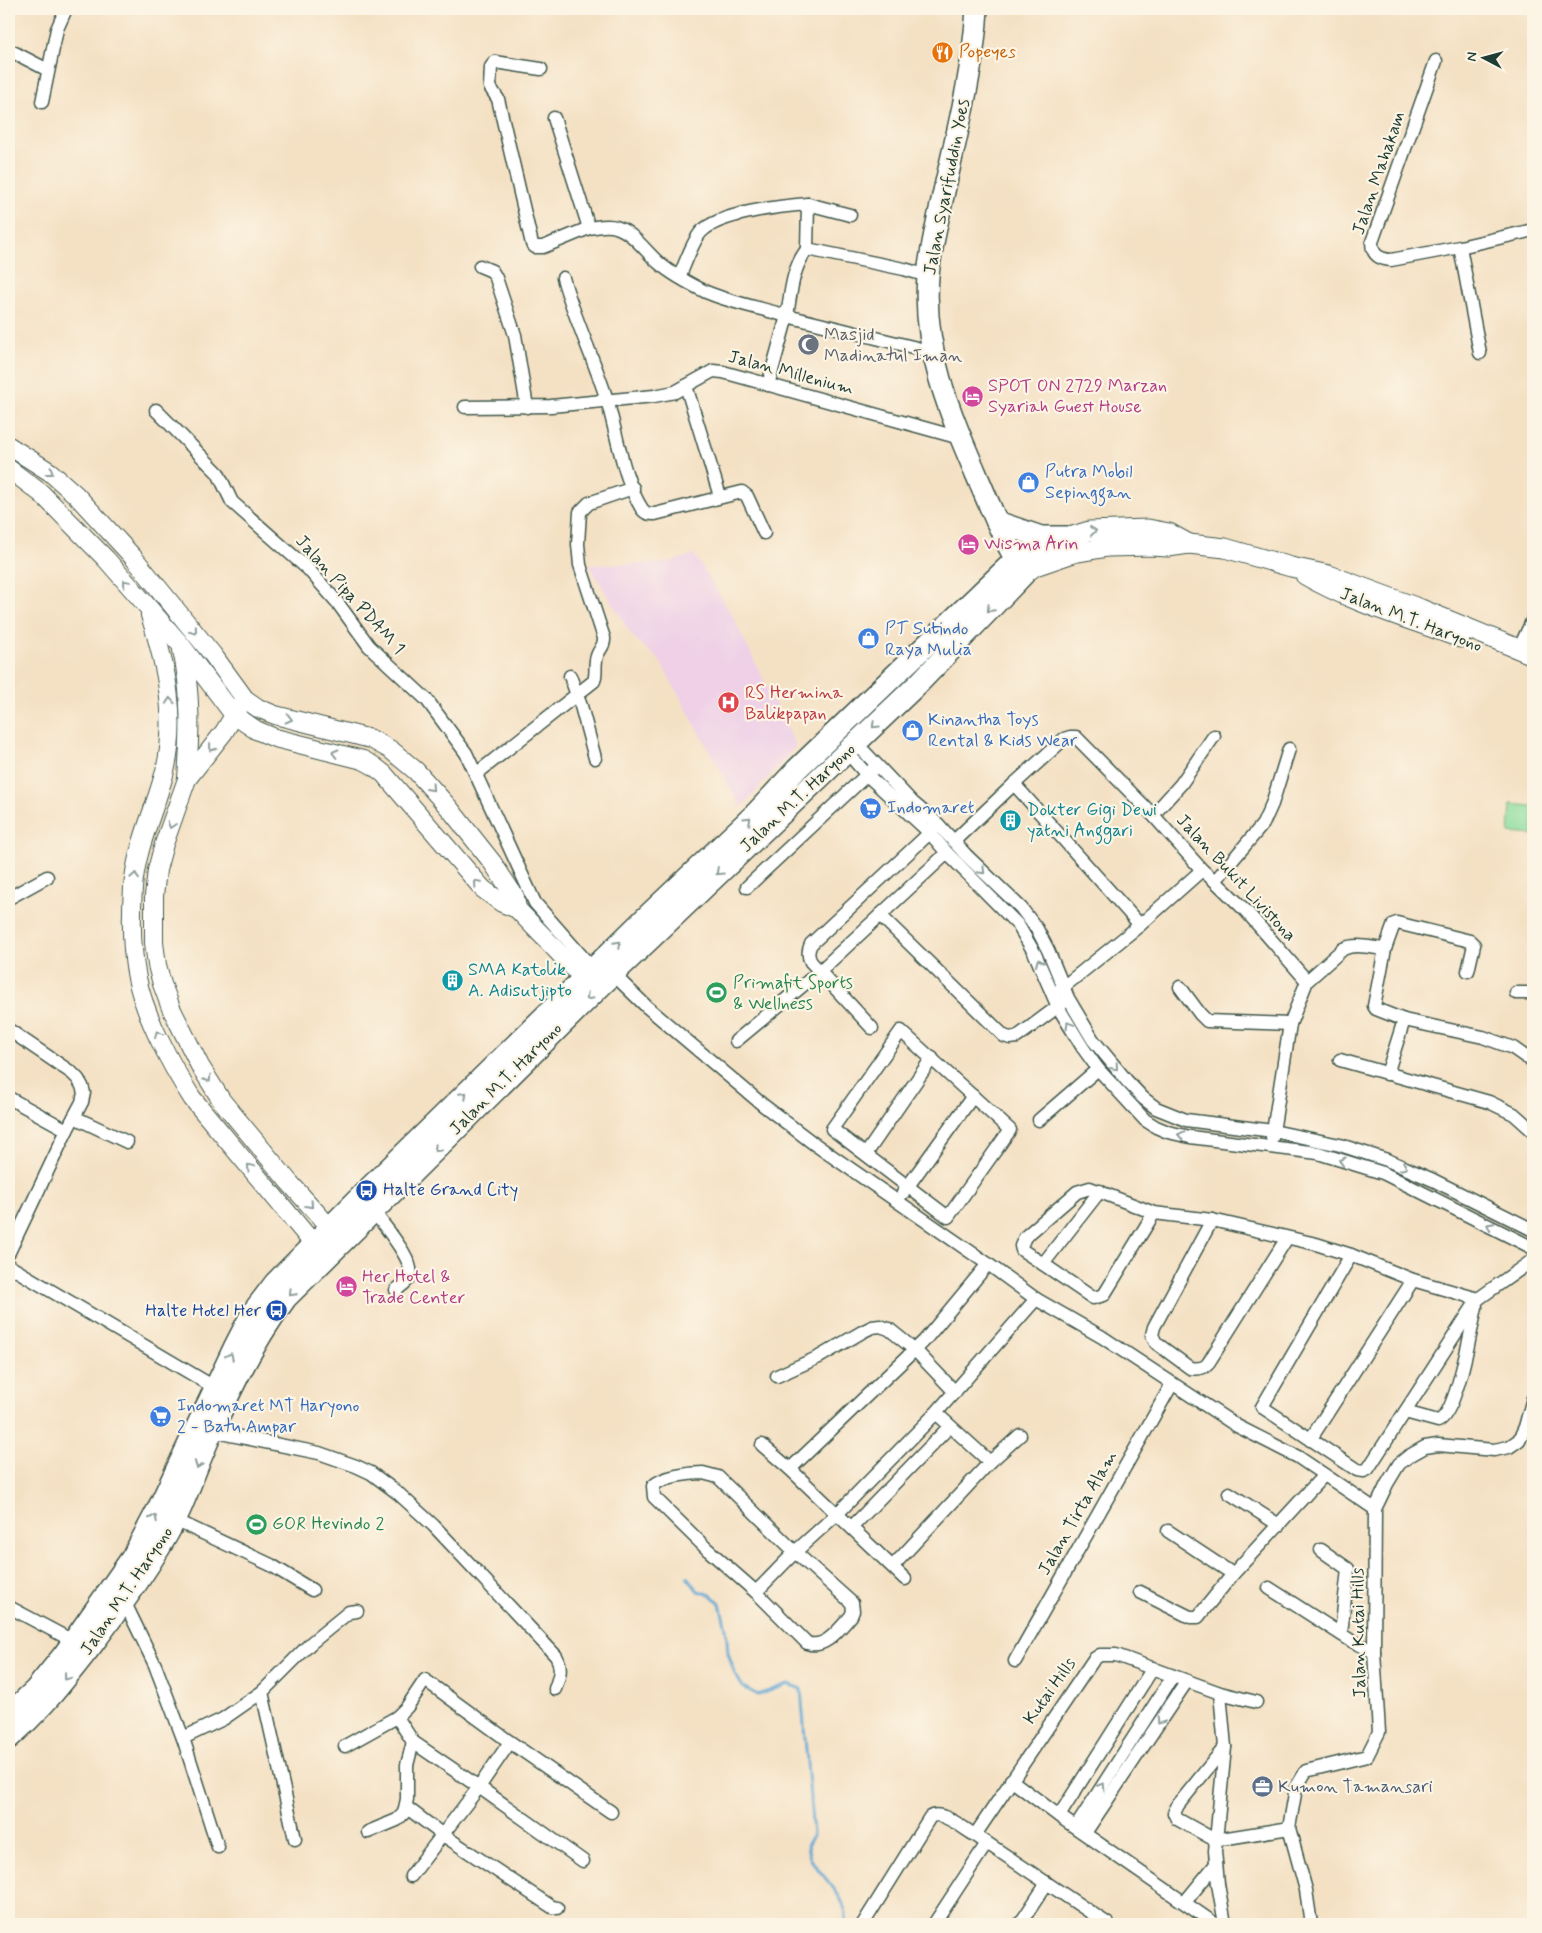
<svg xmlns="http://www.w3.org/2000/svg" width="1542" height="1933" font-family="Mynerve,sans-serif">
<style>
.built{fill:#efd0e7}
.pitch{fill:#8adc9d;stroke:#548c68}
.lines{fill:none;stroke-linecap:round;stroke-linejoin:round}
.stream{stroke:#5ca5d3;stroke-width:3}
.street-casing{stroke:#3f564a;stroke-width:15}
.secondary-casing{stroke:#3f564a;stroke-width:20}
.primary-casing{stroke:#3f564a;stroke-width:21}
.highway-casing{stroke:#3f564a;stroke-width:24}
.street{stroke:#fff;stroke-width:12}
.secondary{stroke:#fff;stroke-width:18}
.primary{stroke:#fff;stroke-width:19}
.highway{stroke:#fff;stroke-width:21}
.oneway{stroke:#8f9e9a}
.labels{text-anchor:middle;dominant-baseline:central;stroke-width:4.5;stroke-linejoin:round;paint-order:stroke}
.food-label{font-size:18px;fill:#c56008;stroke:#fcf5e5;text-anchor:start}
.street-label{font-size:18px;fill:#1f3d34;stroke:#fcf5e5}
.worship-label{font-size:18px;fill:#5b616d;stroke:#fcf5e5;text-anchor:start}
.hotel-label{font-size:18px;fill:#b23c85;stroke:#fcf5e5;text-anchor:start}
.shop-label{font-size:18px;fill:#366cbe;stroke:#fcf5e5;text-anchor:start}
.health-label{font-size:18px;fill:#be3a42;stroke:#fcf5e5;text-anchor:start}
.culture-label{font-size:18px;fill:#0d838f;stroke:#fcf5e5;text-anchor:start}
.leisure-label{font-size:18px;fill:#27864d;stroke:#fcf5e5;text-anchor:start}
.transit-label{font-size:18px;fill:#164399;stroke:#fcf5e5;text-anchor:start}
.service-label{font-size:18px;fill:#4e5e75;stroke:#fcf5e5;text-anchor:start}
</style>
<rect width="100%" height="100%" fill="#fcf5e5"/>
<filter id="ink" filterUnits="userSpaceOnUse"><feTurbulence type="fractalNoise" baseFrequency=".02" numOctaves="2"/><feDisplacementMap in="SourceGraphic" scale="10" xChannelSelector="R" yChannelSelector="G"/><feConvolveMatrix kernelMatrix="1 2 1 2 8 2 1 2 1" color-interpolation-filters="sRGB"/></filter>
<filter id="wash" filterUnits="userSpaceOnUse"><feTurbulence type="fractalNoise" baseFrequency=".0096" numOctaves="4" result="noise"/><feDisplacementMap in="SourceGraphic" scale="20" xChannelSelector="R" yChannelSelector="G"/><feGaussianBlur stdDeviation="1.12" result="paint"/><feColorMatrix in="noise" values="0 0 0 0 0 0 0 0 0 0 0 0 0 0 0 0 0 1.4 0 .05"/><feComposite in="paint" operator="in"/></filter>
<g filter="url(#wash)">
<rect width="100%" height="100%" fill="#f4e1c4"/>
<polygon class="built" points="694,554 732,615 796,746 741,808 660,661 632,636 589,565 667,563"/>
<polygon class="pitch" points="1511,804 1533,806 1533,835 1509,833"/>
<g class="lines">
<path class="stream" d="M687,1577L698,1591L711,1595L720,1604L726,1628L728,1653L735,1674L743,1687L758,1695L788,1684L801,1689L813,1835L807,1846C808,1851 809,1857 812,1861C823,1878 852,1902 845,1924"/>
</g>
</g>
<g filter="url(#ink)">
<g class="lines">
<defs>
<g id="street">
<polyline points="9,50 48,70"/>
<path d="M1436,61L1372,242C1372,255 1379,259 1391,260L1460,247L1533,230"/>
<polyline points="541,69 495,62 491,67 490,87 498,99 532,244 535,247 543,247 589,228"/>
<polyline points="42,102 57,29 66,9"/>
<path d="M554,118L589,228C597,227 607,224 616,227C633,232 646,252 660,264C673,275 690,284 706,292C732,303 761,308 787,316C791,292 792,269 807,249"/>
<polyline points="808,204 850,215"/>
<polyline points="1460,247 1480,353"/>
<polyline points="480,266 492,271 496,278 515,335 527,407"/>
<path d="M679,277C685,265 692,242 701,232C719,213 781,206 808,204L807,249L904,269L928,276"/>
<path d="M563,278C575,320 594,359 607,400C617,434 623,479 642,509C646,514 649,514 655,514L742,492L747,496L764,533"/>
<polyline points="768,385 787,316 933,352"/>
<polyline points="686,386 720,496"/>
<polyline points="465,407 551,406 654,396 675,392 713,371 723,372 960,438"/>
<polyline points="156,410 218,473 232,502 309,570 337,602 369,646 427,700 466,753 535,903 593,969"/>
<polyline points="1519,649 1533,619"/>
<polyline points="570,676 581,706 595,758"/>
<polyline points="856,743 912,802 938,824 966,855 1021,908 1037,929 1048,950 1068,998 1093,1040 1127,1081 1143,1098 1156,1108 1186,1120 1273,1131 1340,1145 1387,1160 1433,1180 1533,1230"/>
<polyline points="847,752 867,775 930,833 947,853 1018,925 1035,954 1058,1007 1083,1048 1098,1069 1145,1120 1156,1127 1168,1132 1190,1137 1318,1153 1383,1173 1533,1248"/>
<path d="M476,774L594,681C597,672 594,664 597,656C599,649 605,646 604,638L580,565L578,544L580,512L589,503L633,488"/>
<polyline points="1014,784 1140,925"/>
<polyline points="1153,815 1181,784 1214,736"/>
<polyline points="954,841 1014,784 1064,739 1070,737 1076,737 1153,815 1202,870 1215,881 1246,911 1307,981"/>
<polyline points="1215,881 1263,824 1272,804 1289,749"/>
<polyline points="747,887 873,769"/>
<polyline points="9,898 47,877"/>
<polyline points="880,915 1004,1036 1010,1038 1017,1037 1064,1002"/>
<polyline points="1468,971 1474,945 1470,941 1397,923 1394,924 1385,949 1374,1006 1376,1009 1404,1020 1483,1037 1513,1048 1533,1062"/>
<polyline points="613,974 647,1007 763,1105 813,1143 988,1264 1036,1299 1102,1337 1237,1426 1298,1457 1375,1509"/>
<polyline points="1180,987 1200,1014 1207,1021 1290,1024"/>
<polyline points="1057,992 1140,925 1202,870"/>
<polyline points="1516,993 1533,993"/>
<path d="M872,1028L811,962C807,955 808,950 811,944L936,827"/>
<polyline points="9,1030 72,1073 78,1079 82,1086 84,1093 82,1102 67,1130 9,1252"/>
<polygon points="901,1031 1010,1130 948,1217 832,1129"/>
<polyline points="736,1041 819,972 947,853"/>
<polyline points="1340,1060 1489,1102 1514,1114 1533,1131"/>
<polyline points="1387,1074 1404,1020"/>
<polyline points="9,1098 67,1130"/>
<polyline points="74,1117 127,1142"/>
<polyline points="1039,1120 1098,1069"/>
<path d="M1272,1138L1290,1024L1307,981L1343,949C1356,943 1371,948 1385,949"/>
<polyline points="866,1154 932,1058"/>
<polyline points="1100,1191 1043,1264 1022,1250 1021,1246 1025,1237 1077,1192 1090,1188 1154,1213 1212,1220 1316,1244 1351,1255 1413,1280 1478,1299 1533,1260"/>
<polyline points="903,1193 973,1096"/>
<path d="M373,1210C382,1224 415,1260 410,1276C408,1282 401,1286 396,1290"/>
<path d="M1212,1220L1154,1327L1152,1335L1156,1343L1190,1368C1196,1369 1202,1369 1207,1365L1287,1238"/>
<polyline points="1351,1255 1262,1407 1357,1470 1364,1471 1368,1469 1478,1299"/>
<polyline points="1043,1264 1093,1298 1104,1295 1154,1213"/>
<polyline points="9,1266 214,1387"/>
<polyline points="777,1376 819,1357 862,1332 872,1327 880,1326 889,1329 915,1350 955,1392"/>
<path d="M1405,1412L1438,1421C1457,1414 1471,1329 1476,1307"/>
<path d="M206,1430L319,1453L356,1466L371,1473L399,1494L434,1526L556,1656C563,1668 559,1677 555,1689"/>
<polyline points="1310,1440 1413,1280"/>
<polyline points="762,1445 790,1469"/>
<polyline points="990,1462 1020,1435"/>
<path d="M703,1473L718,1477L795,1552L852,1603L853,1611L851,1616C840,1628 825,1650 807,1643L756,1592L707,1549L654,1497L653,1486C663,1476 690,1473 703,1473Z"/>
<polyline points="1229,1493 1279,1525"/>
<polyline points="175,1520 271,1565 312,1590"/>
<polyline points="852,1527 950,1426"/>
<polyline points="1168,1531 1233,1574"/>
<polyline points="1321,1550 1348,1569 1341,1634"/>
<polyline points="893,1566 990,1462 936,1413"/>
<polyline points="905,1579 790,1469 924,1341 988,1264"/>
<polyline points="1269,1588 1350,1640 1374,1652"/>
<polyline points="756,1592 795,1552 837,1514 936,1413 1036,1299"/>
<polyline points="1140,1592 1190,1617 1198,1617 1233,1574 1324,1475"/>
<polyline points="124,1601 155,1665 183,1738 218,1847"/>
<polyline points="9,1607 73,1641"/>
<polyline points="1015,1661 1172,1384"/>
<polyline points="262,1692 295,1839"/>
<polyline points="1220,1693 1225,1747 1215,1851 1218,1884 1225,1924"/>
<polyline points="183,1738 223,1719 262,1692 311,1643 349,1612 357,1611"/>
<polyline points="510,1742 611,1812"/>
<polyline points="345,1746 397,1717"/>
<polyline points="1225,1747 1178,1805 1174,1813 1177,1819 1215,1840 1289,1828"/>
<polyline points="1011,1780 1059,1816 1215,1924"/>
<polyline points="406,1807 443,1835 552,1907 557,1908"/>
<polyline points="1059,1816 1153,1668"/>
<polyline points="1076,1827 1173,1676"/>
<polyline points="368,1832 397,1820 404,1813 407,1799 407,1765 413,1742"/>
<polyline points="1085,1833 1187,1681"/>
<polyline points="975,1835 1108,1924"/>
<polyline points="411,1876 479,1787 510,1742 425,1680 407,1707 397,1717 413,1742 479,1787 583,1861"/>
<polyline points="1185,1902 1216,1864"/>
<path d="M863,1924L930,1817C941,1809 964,1829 975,1835L1094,1659L1100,1655H1116L1220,1693L1256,1702"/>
<polyline points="934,1924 987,1843"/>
<polyline points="1020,1924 1047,1883"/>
<polyline points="1311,1924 1306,1890 1289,1828 1296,1788 1306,1771 1367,1756 1379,1732 1374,1652 1375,1509 1387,1484 1399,1464 1409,1456 1425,1447 1438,1445 1494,1450 1509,1447 1519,1440 1525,1427 1533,1398"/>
</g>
<g id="secondary">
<polyline points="9,446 50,472 76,495 133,557 213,655 245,699 258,708 275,715 371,739 391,750 416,771 450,809 492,862 515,897 517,909"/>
<polyline points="9,469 42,494 106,559 181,645 234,715 256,730 275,738 363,760 374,766 384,774 483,889 502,903 517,909 584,979"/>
<path d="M150,615C166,666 178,718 165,771C155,810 136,847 133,888C131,917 131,949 137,978C145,1017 171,1065 192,1098L322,1254"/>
<path d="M182,650C192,695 190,734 187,779"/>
<polyline points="240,705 224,732 187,779 164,844 157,870 154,896 154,943 157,965 162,984 171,1008 200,1066 222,1101 289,1182 339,1238"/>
</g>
<g id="primary">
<polyline points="1015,560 1050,543 1089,531 1148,529 1169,533 1189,544"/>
<polyline points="1024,574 1035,566 1073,553 1108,547 1151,546 1168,547 1189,544 1225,548 1291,567 1329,575 1421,609 1533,655"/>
<path d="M1305,575C1353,603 1408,618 1460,638"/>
</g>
<g id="highway">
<polyline points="997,522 1041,537 1067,537"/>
<polyline points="9,1714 35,1690 65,1653 133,1556 158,1509 235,1346 252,1313 275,1283 367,1190 647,916 757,812 797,769 1015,560"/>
<path d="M9,1738C41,1711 66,1678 92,1645C121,1606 154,1562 176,1518C186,1498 193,1476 202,1455C224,1401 251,1345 286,1298L603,984L920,682L1024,574C1005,543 991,509 977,476C949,411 922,348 928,276C930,253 936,228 941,205C955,140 973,76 977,9"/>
</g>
</defs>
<use href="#street" class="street-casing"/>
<use href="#secondary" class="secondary-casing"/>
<use href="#primary" class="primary-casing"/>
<use href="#highway" class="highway-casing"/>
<use href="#street" class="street"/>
<use href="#secondary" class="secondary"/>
<use href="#primary" class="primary"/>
<use href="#highway" class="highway"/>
</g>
<defs><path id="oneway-chevron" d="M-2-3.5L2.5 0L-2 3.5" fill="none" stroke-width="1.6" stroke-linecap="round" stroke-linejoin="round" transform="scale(1.25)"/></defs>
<g class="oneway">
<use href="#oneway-chevron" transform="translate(50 472) rotate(37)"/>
<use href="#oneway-chevron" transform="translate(1093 531) rotate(-6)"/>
<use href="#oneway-chevron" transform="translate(126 583) rotate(-130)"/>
<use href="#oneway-chevron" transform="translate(990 609) rotate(134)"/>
<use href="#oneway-chevron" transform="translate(194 631) rotate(51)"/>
<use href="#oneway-chevron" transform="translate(170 701) rotate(-94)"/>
<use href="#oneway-chevron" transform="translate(289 719) rotate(14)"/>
<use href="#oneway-chevron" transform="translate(875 725) rotate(136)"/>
<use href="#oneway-chevron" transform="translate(212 748) rotate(129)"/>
<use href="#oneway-chevron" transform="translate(335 753) rotate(-166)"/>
<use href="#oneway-chevron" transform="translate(431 788) rotate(48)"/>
<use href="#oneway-chevron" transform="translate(748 820) rotate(-43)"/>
<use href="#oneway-chevron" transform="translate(171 825) rotate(108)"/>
<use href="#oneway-chevron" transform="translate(982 871) rotate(45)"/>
<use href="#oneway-chevron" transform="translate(719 872) rotate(137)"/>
<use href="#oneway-chevron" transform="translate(135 876) rotate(-80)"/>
<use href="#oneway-chevron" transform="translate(477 883) rotate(-131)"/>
<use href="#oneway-chevron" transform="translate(618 944) rotate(-45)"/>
<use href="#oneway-chevron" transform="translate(1039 962) rotate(-114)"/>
<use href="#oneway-chevron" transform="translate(589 997) rotate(135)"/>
<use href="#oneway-chevron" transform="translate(1069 1025) rotate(-121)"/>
<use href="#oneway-chevron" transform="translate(158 1034) rotate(-115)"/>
<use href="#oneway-chevron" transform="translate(1115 1067) rotate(49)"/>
<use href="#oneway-chevron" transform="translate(208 1079) rotate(57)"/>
<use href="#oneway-chevron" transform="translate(464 1095) rotate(-45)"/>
<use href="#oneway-chevron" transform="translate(1181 1135) rotate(-167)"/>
<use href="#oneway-chevron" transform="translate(437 1149) rotate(135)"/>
<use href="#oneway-chevron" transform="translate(1342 1161) rotate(-163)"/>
<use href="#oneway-chevron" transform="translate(250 1167) rotate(-130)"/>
<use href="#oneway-chevron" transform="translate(1404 1167) rotate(23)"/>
<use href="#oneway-chevron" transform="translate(310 1205) rotate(48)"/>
<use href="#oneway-chevron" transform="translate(1490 1226) rotate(-153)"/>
<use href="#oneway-chevron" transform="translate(292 1293) rotate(134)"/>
<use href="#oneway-chevron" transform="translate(230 1356) rotate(-64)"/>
<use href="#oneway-chevron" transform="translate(198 1465) rotate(111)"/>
<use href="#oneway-chevron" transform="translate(154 1518) rotate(-63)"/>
<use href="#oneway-chevron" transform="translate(67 1677) rotate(127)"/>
<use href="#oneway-chevron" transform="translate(1160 1721) rotate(124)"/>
<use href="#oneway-chevron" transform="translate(1102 1786) rotate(-57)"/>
</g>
</g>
<defs>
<symbol id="restaurant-disc" viewBox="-11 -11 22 22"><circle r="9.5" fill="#e8710a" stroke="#fcf5e5"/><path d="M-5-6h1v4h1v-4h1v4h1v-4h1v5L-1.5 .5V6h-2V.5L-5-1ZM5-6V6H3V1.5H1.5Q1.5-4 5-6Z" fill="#fff"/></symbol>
<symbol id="mosque-disc" viewBox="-11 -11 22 22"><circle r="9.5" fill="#6b7280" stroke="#fcf5e5"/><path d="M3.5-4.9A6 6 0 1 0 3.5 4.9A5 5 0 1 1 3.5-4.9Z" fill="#fff"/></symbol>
<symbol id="hotel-disc" viewBox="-11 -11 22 22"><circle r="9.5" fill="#d1479c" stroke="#fcf5e5"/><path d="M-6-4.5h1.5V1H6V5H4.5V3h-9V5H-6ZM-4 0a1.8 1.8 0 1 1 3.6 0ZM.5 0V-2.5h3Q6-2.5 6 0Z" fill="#fff"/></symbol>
<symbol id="shop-disc" viewBox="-11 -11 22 22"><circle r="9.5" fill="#3f7fe0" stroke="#fcf5e5"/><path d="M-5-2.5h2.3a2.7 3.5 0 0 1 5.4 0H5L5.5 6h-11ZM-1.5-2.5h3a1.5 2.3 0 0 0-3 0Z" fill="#fff"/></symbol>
<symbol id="hospital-disc" viewBox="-11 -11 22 22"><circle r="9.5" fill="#e0444e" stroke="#fcf5e5"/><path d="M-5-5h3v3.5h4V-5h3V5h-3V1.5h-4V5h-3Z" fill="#fff"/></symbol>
<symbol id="supermarket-disc" viewBox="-11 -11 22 22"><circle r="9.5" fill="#3f7fe0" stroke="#fcf5e5"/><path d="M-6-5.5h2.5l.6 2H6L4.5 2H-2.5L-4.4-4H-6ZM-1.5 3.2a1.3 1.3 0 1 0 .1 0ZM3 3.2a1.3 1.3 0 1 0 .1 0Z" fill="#fff"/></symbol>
<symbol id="building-disc" viewBox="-11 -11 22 22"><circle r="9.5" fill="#0f9aa8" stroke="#fcf5e5"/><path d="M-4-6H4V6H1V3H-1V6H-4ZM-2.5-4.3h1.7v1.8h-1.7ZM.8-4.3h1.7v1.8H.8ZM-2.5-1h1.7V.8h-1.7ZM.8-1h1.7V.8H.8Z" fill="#fff"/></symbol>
<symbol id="stadium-disc" viewBox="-11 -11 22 22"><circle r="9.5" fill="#2e9e5b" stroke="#fcf5e5"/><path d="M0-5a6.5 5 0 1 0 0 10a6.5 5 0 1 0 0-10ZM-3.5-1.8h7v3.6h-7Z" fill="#fff"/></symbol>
<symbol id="bus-disc" viewBox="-11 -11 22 22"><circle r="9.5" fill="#1a4fb4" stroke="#fcf5e5"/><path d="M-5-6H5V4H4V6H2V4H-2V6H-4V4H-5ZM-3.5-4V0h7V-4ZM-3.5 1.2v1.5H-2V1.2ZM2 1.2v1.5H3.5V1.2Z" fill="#fff"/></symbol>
<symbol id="office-disc" viewBox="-11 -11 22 22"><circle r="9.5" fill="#5c6f8a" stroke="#fcf5e5"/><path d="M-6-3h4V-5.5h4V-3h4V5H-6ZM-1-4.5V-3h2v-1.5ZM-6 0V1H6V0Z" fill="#fff"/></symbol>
</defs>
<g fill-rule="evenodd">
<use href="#restaurant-disc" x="930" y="40" width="25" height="25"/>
<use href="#mosque-disc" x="796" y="332" width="25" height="25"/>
<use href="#hotel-disc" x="960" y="384" width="25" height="25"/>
<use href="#shop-disc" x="1016" y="470" width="25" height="25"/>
<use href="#hotel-disc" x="956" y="532" width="25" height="25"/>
<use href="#shop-disc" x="856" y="626" width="25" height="25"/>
<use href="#hospital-disc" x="716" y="690" width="25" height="25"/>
<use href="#shop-disc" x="900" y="718" width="25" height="25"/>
<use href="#supermarket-disc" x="858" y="796" width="25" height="25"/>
<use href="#building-disc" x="998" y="808" width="25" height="25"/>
<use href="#building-disc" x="440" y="968" width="25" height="25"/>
<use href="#stadium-disc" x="704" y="980" width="25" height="25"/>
<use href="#bus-disc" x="354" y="1178" width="25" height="25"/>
<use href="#hotel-disc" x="334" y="1274" width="25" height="25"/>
<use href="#bus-disc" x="264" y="1298" width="25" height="25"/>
<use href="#supermarket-disc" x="148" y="1404" width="25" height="25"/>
<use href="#stadium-disc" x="244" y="1512" width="25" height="25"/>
<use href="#office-disc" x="1250" y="1774" width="25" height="25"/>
</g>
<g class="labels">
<g class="food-label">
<text x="959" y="52">Popeyes</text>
</g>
<g class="street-label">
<text transform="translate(1379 173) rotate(-71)">Jalan Mahakam</text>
<text transform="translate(947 187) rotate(-79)">Jalan Syarifuddin Yoes</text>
<text transform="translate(791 373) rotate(15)">Jalan Millenium</text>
<text transform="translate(350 595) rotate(48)">Jalan Pipa PDAM 1</text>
<text transform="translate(1411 620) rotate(21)">Jalan M.T. Haryono</text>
<text transform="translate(798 798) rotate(-43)">Jalan M.T. Haryono</text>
<text transform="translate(1236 878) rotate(47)">Jalan Bukit Livistona</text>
<text transform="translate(506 1079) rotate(-45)">Jalan M.T. Haryono</text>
<text transform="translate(1078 1513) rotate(-60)">Jalan Tirta Alam</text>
<text transform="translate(127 1591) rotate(-56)">Jalan M.T. Haryono</text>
<text transform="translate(1359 1633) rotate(-91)">Jalan Kutai Hills</text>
<text transform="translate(1050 1691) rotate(-55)">Kutai Hills</text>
</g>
<g class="worship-label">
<text x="824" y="335">Masjid<tspan x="824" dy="21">Madinatul Iman</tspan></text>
</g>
<g class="hotel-label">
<text x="988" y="386">SPOT ON 2729 Marzan<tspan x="988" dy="21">Syariah Guest House</tspan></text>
<text x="984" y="544">Wisma Arin</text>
<text x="362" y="1277">Her Hotel &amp;<tspan x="362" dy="21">Trade Center</tspan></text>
</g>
<g class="shop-label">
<text x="1045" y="472">Putra Mobil<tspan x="1045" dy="21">Sepinggan</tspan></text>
<text x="885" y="629">PT Sutindo<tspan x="885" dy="21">Raya Mulia</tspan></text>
<text x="928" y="720">Kinantha Toys<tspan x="928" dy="21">Rental &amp; Kids Wear</tspan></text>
<text x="887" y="808">Indomaret</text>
<text x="177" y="1406">Indomaret MT Haryono<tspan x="177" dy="21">2 - Batu Ampar</tspan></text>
</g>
<g class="health-label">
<text x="745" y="693">RS Hermina<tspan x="745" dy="21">Balikpapan</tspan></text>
</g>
<g class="culture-label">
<text x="1027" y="810">Dokter Gigi Dewi<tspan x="1027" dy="21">yatni Anggari</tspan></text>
<text x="468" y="970">SMA Katolik<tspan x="468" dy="21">A. Adisutjipto</tspan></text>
</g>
<g class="leisure-label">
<text x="733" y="983">Primafit Sports<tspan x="733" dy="21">&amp; Wellness</tspan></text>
<text x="272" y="1524">GOR Hevindo 2</text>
</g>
<g class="transit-label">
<text x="383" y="1190">Halte Grand City</text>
<text x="261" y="1311" text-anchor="end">Halte Hotel Her</text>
</g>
<g class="service-label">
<text x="1278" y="1787">Kumon Tamansari</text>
</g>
</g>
<rect width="1542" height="1933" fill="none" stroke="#fcf5e5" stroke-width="30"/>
<g transform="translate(1484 58) rotate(276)" stroke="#fcf5e5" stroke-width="4" paint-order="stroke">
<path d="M0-4L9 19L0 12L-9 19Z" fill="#1f3d34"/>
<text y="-8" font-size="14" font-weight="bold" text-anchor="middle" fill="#1f3d34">N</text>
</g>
</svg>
